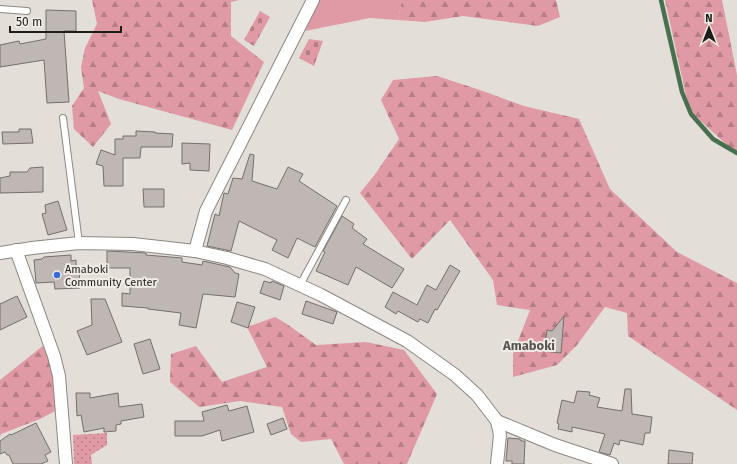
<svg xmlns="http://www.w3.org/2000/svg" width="737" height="464" font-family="'Fira Sans',sans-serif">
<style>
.grass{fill:#e09aa6}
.forest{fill:url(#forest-firs)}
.cemetery{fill:url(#cemetery-stones)}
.garden{fill:url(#garden-dots)}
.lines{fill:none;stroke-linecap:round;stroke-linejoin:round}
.stream{stroke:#49704e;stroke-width:4.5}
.building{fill:#bfb7b4;stroke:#756e6b}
.lane-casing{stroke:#8b8781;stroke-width:8}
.street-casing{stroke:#8b8781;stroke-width:14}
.lane{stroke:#fff;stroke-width:6}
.street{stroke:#fff;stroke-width:12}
.poi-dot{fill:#386bdb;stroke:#f0ece5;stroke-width:1.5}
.labels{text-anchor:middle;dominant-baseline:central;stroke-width:4;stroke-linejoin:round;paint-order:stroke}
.poi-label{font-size:11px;fill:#1e1d1a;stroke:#f0ece5;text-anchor:start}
.quarter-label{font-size:13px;font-weight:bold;fill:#57534e;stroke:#f0ece5}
</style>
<defs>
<pattern id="forest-firs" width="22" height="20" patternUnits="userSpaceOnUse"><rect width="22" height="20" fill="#e09aa6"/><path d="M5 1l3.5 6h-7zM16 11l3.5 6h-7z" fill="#b57d86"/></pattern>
<pattern id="cemetery-stones" width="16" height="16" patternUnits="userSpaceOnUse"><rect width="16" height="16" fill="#e09aa6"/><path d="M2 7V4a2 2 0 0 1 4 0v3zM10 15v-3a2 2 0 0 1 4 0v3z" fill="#b57d86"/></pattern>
<pattern id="garden-dots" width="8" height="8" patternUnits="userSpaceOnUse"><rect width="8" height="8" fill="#e09aa6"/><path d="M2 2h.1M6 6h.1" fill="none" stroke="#b57d86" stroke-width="1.8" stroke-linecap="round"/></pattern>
</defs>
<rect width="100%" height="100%" fill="#e3ded8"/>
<polygon class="grass" points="320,0 402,0 398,20 370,18 305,31"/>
<g class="forest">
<polygon points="92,0 239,0 231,2 231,36 264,62 232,130 119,99 98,91 111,124 93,147 74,129 72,106 84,88 81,67 85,48 97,24"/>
<polygon points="402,0 556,0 560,17 538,26 463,16 425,22 398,20"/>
<polygon points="665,0 722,0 737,75 737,154 694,115 687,100"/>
<polygon points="437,76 483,91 524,106 579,119 610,189 677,252 737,283 737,410 628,336 627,313 605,307 577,345 557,365 513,377 513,354 530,310 497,305 493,280 450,220 412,259 360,193 376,173 399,139 381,100 393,80"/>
<polygon points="275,317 287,324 316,345 366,342 404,350 437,394 407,464 344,464 331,439 301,442 291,434 282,407 240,401 199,407 170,382 171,354 196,346 222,382 267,367 247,327"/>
<polygon points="44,345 54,378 57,410 40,419 1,434 0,437 0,380"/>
</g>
<g class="cemetery">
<polygon points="260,11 270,17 254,46 244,40"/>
<polygon points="309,39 323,41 314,66 299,58"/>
</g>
<polygon class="garden" points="107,433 107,445 91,455 92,464 74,464 73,435"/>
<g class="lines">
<polyline class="stream" points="661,0 682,92 691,114 713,139 737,153"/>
</g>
<g class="building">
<polygon points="46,10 76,11 76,31 64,31 69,102 47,103 44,60 0,67 0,45 19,41 20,44 46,39"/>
<polygon points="19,129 31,129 33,143 3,144 2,132 19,132"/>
<polygon points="136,131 155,132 155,133 173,134 172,147 141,147 140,158 123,158 123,186 104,186 103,166 96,164 101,150 115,155 115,139 123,139 123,136 136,136"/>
<polygon points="182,143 210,144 209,171 190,170 190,163 182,164"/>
<polygon points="250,154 254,155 252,181 277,189 288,167 303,174 299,181 337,206 315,247 297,238 288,258 272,250 277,240 239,221 231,251 207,246 215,214 219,216 224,193 228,194 233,178 242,179"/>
<polygon points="43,167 43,192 0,193 0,178 10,176 10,172 27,172 30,168"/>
<polygon points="143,189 164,189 164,207 144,207"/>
<polygon points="58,201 67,230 48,235 42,214 46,213 45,205"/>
<polygon points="342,216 354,224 352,228 367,239 363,244 404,269 392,288 356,267 348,285 316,271 325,252 323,251"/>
<polygon points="107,251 146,253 146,255 182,258 182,262 202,265 203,261 230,267 235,273 239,274 235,297 203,294 196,328 179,325 181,313 148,309 148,308 122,306 122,293 130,294 130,268 107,268"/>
<polygon points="71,255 71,261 76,260 76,268 79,268 80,288 55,289 54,282 36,283 34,260 42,259 44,257"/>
<polygon points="450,265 460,271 437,310 435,309 428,323 420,319 418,322 398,311 396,314 385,307 393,292 417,305 427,285 436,290"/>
<polygon points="264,281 271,283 272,281 284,286 280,300 260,293"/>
<polygon points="17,296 27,317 0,330 0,304"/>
<polygon points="91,299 105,299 122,342 87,355 77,331 92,325"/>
<polygon points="306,301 337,312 333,324 302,314"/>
<polygon points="237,302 255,307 248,328 231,322"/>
<polygon points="564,316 561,353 544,351 547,330 552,331"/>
<polygon points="150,339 160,369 143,374 134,344"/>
<polygon points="625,389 631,389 632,414 652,417 650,433 645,433 643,445 620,440 619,445 614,443 610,455 599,452 605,434 572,427 572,432 558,429 559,424 557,423 562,400 574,403 577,391 590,392 589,395 600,398 597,407 622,411"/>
<polygon points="76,393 90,393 90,398 118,393 119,407 142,404 144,417 121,421 121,424 116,425 116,431 104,432 104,428 84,432 81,415 77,416"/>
<polygon points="227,405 229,411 247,406 254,432 222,441 220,430 202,436 175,436 175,421 204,421 202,412"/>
<polygon points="283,418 287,429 271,435 267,424"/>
<polygon points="36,423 51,452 45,455 48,461 41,464 13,464 9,455 7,455 5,452 0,454 0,441 10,434 11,435"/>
<polygon points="508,438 520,439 521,441 525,441 524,464 512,464 512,461 506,461"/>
<polygon points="669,450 693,453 692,464 668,464"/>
</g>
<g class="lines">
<defs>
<g id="lane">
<polyline points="0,9 27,11"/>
<polyline points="63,118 79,243"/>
<polyline points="300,285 346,200"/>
</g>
<g id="street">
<polyline points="16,250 54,356 59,376 66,464"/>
<polyline points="195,251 206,211 313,0"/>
<polyline points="0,253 32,248 79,243 133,244 195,251 227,258 265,269 321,295 407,341 455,375 477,395 497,421 555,445 612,464"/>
<polyline points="497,421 500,435 497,464"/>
</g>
</defs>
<use href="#lane" class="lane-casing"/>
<use href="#street" class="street-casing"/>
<use href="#lane" class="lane"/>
<use href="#street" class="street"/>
</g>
<circle class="poi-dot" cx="57" cy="275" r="4"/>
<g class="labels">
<g class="poi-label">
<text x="65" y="269">Amaboki<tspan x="65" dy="13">Community Center</tspan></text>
</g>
<g class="quarter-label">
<text x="529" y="345">Amaboki</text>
</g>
</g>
<g transform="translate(709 28)" stroke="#f0ece5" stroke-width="3" paint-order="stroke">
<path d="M0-3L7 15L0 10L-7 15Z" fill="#1e1d1a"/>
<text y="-6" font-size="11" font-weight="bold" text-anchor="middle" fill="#1e1d1a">N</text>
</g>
<path d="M10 26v6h111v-6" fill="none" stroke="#1e1d1a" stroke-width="2"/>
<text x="16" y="26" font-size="12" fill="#1e1d1a" stroke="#f0ece5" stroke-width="3" paint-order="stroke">50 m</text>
</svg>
